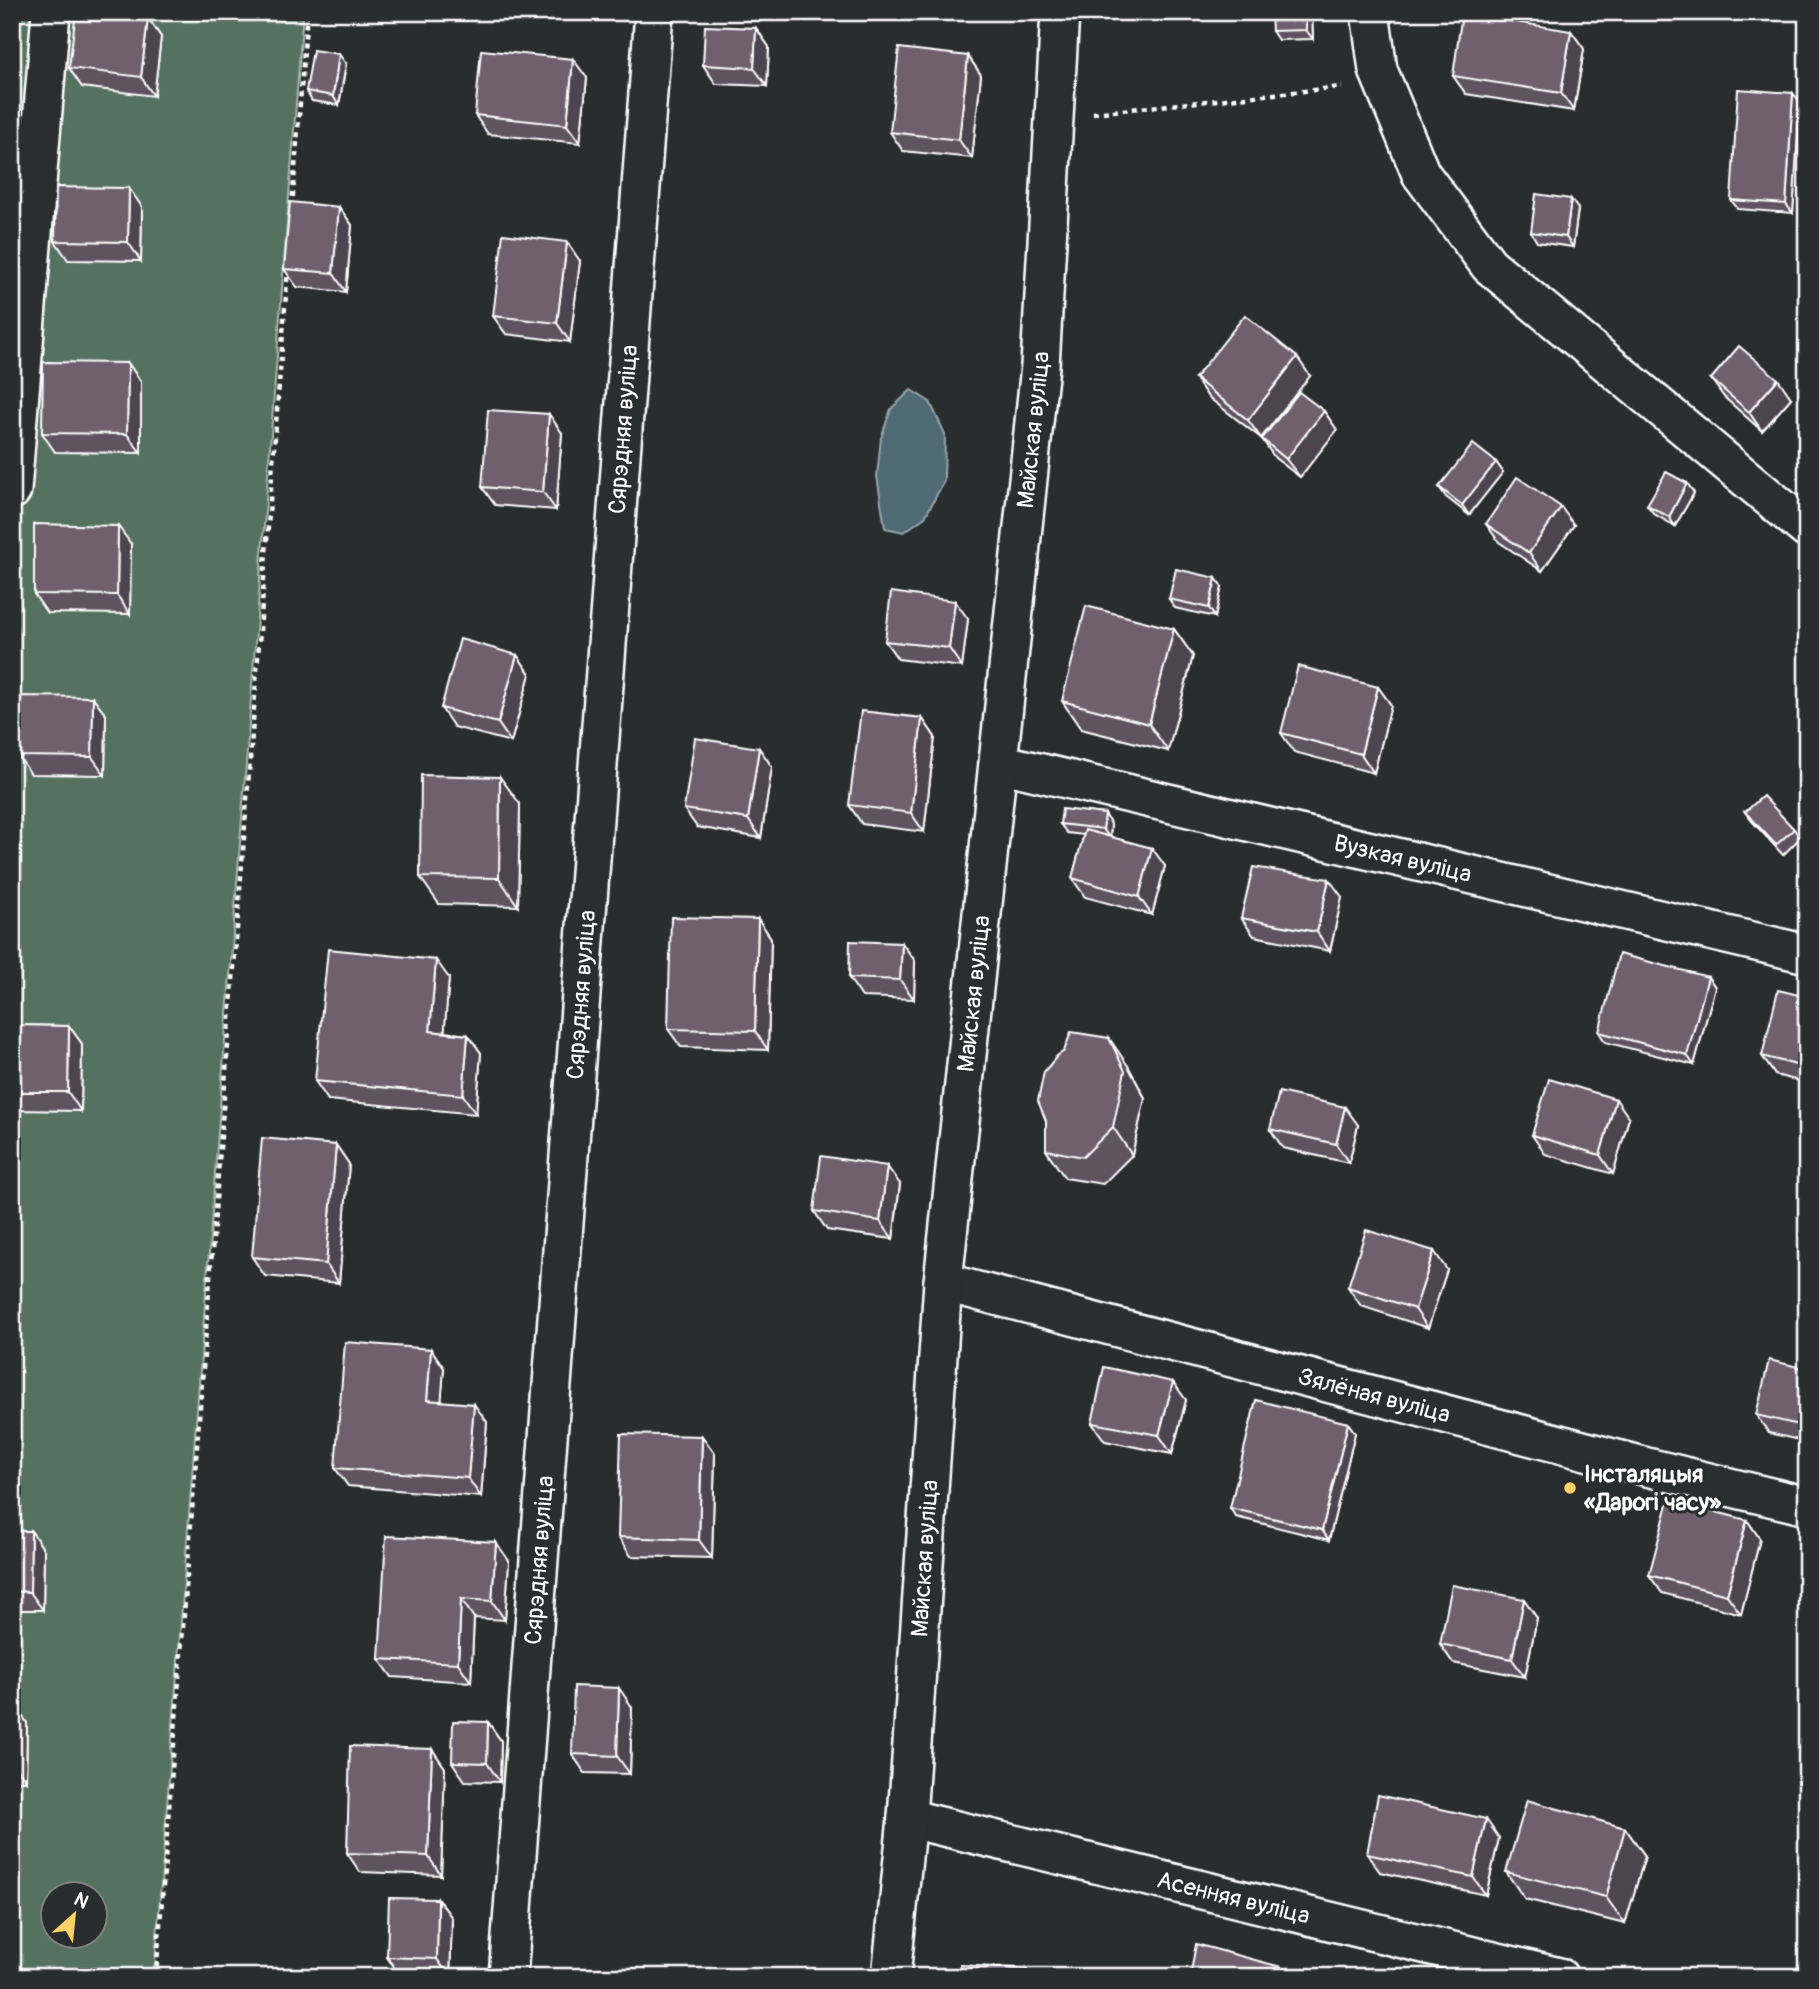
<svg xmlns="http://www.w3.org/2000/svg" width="1819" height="1989" font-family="Pangolin,sans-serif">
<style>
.green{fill:#557160;stroke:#aab8b0;stroke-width:2;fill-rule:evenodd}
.water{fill:#4f6b74;stroke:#95a6ac;stroke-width:2}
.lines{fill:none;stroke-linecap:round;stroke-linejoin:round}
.minor-casing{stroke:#fff;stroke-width:42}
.path{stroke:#fff;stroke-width:4.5;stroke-dasharray:5 5;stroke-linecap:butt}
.minor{stroke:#2a2d2e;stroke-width:37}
.wall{fill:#5f535f;stroke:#fff;stroke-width:2}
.shaded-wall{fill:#4e444d;stroke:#fff;stroke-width:2}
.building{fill:#6f616e;stroke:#fff;stroke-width:2}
.poi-dot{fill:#ffd166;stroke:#2a2d2e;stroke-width:2.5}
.labels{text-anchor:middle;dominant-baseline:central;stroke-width:6;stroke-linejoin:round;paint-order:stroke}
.street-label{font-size:24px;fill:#fff;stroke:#2a2d2e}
.poi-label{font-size:24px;font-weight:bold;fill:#fff;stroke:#2a2d2e;text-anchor:start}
</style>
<rect width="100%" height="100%" fill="#2a2d2e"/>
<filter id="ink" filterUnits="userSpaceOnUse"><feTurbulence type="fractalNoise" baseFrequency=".0143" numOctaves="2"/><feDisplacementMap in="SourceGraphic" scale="14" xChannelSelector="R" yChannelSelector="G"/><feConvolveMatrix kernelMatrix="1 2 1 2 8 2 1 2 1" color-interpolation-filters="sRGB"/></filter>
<g filter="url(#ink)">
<path class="green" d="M12,12H303L154,1977H12ZM52,1895H94V1937H52Z"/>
<polygon class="water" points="911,390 930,402 945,434 944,481 925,517 904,532 885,528 877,476 881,438 891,409"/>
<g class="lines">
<defs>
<g id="minor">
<polyline points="1370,12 1378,70 1421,174 1489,265 1807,529"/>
<polyline points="12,490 51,12"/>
<path id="s1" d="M999,763L1807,954"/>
<path id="s2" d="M943,1282L1647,1467L1807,1506"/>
<path id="s3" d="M907,1818L1559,1977"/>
<path id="s4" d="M508,1977L654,12"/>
<path id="s5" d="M891,1977L907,1818L943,1282L1040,366L1060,12"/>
</g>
</defs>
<use href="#minor" class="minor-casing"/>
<g class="path">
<polyline points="1093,113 1342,87"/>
<polyline points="292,207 307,12"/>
<polyline points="156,1977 288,268"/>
</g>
<use href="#minor" class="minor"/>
</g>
<g class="wall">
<polygon points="1312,12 1313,39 1278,40 1272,31"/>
<polygon points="148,18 161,37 154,96 82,87 69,68"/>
<polygon points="756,28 769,47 767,86 716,84 703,65"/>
<polygon points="1571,31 1584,49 1574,111 1466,94 1453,76"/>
<polygon points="968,56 981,75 972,158 903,151 890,132"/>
<polygon points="346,64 339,105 312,101 306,91"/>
<polygon points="587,78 580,143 488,134 475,115"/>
<polygon points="1800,102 1793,213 1738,209 1731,200"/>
<polygon points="142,207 141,261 68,260 55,241"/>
<polygon points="339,207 352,225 346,292 297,287 284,269"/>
<polygon points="1578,209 1573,247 1537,242 1531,232"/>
<polygon points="580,261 570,342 506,334 493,316"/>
<polygon points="128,363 141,382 141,453 55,452 42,433"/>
<polygon points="1310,376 1261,438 1208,397 1195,378"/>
<polygon points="1711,379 1791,398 1762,431 1724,397"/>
<polygon points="1324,411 1337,430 1300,477 1275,458 1262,439"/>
<polygon points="562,433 556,510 495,505 482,487"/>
<polygon points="1496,462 1503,472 1469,515 1446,497 1439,487"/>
<polygon points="1687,483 1694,493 1675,526 1654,514 1647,505"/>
<polygon points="1486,524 1574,525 1542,571 1499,542"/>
<polygon points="131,544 130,614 47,613 34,594"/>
<polygon points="1222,587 1215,617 1175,608 1169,599"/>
<polygon points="968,619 962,667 898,659 885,641"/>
<polygon points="1174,629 1193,656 1168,751 1081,729 1062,701"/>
<polygon points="517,655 530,674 511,742 454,727 441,708"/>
<polygon points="1378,687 1391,705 1374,773 1294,752 1281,733"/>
<polygon points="106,715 105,775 31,774 18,756"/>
<polygon points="922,718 935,737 924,832 862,824 849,805"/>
<polygon points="759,748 772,767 761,838 697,827 684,809"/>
<polygon points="520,804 518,906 439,904 420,877"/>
<polygon points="1745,812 1794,829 1800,838 1783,855 1752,821"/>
<polygon points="1060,824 1111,824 1110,836 1165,866 1152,915 1085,897 1072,878 1084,835 1067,833"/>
<polygon points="1342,897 1330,951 1254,936 1241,918"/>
<polygon points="758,919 771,938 768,1050 681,1047 668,1029"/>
<polygon points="902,943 915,961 914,999 862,997 849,978"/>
<polygon points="1708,977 1715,987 1694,1065 1605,1042 1599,1032"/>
<polygon points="449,978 444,1032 468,1035 481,1053 476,1114 328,1100 315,1081"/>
<polygon points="1807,997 1807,1083 1775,1075 1762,1056"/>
<polygon points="12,1025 69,1026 82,1044 81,1111 12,1110"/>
<polygon points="1128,1066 1145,1098 1132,1155 1103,1184 1065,1178 1046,1150"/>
<polygon points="1629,1118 1613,1174 1545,1154 1532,1135"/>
<polygon points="1358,1125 1349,1163 1283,1148 1270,1129"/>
<polygon points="336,1145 349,1164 339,1283 265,1276 252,1257"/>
<polygon points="900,1184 893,1239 827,1230 814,1211"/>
<polygon points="1447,1270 1428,1328 1361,1306 1348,1287"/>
<polygon points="431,1349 444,1368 441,1401 487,1422 481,1497 348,1486 335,1468"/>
<polygon points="1807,1369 1807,1442 1769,1433 1756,1415"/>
<polygon points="1186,1400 1172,1454 1105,1441 1092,1423"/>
<polygon points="1348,1423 1355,1433 1329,1540 1236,1517 1230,1508"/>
<polygon points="702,1436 715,1454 712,1558 631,1556 618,1537"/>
<polygon points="1747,1520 1760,1539 1741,1614 1662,1593 1649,1575"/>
<polygon points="12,1531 31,1531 44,1550 43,1610 12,1610"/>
<polygon points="509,1561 505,1620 474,1618 471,1682 392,1677 379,1659"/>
<polygon points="1537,1618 1525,1677 1453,1663 1440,1644"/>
<polygon points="12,1704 14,1704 27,1723 26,1781 12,1781"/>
<polygon points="632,1707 630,1774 585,1773 572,1754"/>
<polygon points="488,1722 501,1741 500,1782 465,1781 452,1762"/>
<polygon points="432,1749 445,1768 441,1875 360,1872 347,1853"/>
<polygon points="1625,1828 1645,1856 1625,1924 1525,1899 1506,1872"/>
<polygon points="1499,1838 1486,1895 1380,1872 1367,1854"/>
<polygon points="438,1899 452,1918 450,1977 400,1976 387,1957"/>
</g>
<g class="shaded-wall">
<polygon points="1306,12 1312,12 1313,39 1306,30"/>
<polygon points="148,18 161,37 154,96 141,77"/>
<polygon points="756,28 769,47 767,86 754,68"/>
<polygon points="1571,31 1584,49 1574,111 1561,93"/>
<polygon points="12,40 13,42 13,93 12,92"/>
<polygon points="339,54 346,64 339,105 333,96"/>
<polygon points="968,56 981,75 972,158 959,140"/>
<polygon points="573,59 587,78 580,143 567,125"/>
<polygon points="1793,93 1800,102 1793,213 1786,204"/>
<polygon points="129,188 142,207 141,261 128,242"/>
<polygon points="1571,199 1578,209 1573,247 1566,237"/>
<polygon points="339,207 352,225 346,292 333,273"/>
<polygon points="567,242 580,261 570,342 557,323"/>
<polygon points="1297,357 1310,376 1261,438 1248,420"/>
<polygon points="128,363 141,382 141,453 127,434"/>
<polygon points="1778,379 1791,398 1762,431 1749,412"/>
<polygon points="1324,411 1337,430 1300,477 1286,459"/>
<polygon points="549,414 562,433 556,510 543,492"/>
<polygon points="1496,462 1503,472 1469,515 1462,505"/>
<polygon points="1687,483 1694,493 1675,526 1669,517"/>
<polygon points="1561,507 1574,525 1542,571 1529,553"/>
<polygon points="118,526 131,544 130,614 117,595"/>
<polygon points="1216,578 1222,587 1215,617 1209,608"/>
<polygon points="955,601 968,619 962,667 949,648"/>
<polygon points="1174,629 1193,656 1168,751 1149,724"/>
<polygon points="517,655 530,674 511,742 498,723"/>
<polygon points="1378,687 1391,705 1374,773 1361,754"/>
<polygon points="93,697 106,715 105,775 92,757"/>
<polygon points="922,718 935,737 924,832 911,813"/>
<polygon points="759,748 772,767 761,838 748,819"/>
<polygon points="500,777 520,804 518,906 499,878"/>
<polygon points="1105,814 1111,824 1110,838 1103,829"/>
<polygon points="1152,848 1165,866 1152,915 1139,897"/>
<polygon points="1329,879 1342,897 1330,951 1317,932"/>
<polygon points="758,919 771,938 768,1050 755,1031"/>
<polygon points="902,943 915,961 914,999 900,980"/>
<polygon points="436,960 449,978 443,1050 430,1031"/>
<polygon points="1708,977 1715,987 1694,1065 1687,1055"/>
<polygon points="69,1026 82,1044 81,1111 68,1092"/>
<polygon points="468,1035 481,1053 476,1114 463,1095"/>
<polygon points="1109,1038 1128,1066 1145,1098 1132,1155 1113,1127"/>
<polygon points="1616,1099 1629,1118 1613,1174 1600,1155"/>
<polygon points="1345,1107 1358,1125 1349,1163 1336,1144"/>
<polygon points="336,1145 349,1164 339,1283 326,1264"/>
<polygon points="887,1166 900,1184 893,1239 880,1221"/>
<polygon points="1434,1251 1447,1270 1428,1328 1415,1309"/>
<polygon points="431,1349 444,1368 440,1419 427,1400"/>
<polygon points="1173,1382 1186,1400 1172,1454 1159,1435"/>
<polygon points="474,1404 487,1422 481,1497 468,1478"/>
<polygon points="1348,1423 1355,1433 1329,1540 1322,1530"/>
<polygon points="702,1436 715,1454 712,1558 699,1540"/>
<polygon points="1747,1520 1760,1539 1741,1614 1727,1595"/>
<polygon points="31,1531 44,1550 43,1610 30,1592"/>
<polygon points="496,1542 509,1561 505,1620 492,1601"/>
<polygon points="461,1599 474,1618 471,1682 458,1663"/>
<polygon points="1524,1599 1537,1618 1525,1677 1512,1659"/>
<polygon points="619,1688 632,1707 630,1774 617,1756"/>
<polygon points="14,1704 27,1723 26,1781 13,1762"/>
<polygon points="488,1722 501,1741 500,1782 487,1763"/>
<polygon points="432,1749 445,1768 441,1875 428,1856"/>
<polygon points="1486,1819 1499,1838 1486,1895 1473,1877"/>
<polygon points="1625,1828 1645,1856 1625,1924 1606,1897"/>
<polygon points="12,1898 17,1906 17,1969 12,1962"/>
<polygon points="438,1899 452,1918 450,1977 437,1959"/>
<polygon points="1281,1967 1288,1977 1279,1977"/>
<polygon points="1027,1969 1033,1977 1028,1977"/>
</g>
<g class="building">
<polygon points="76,12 103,12 148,18 141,77 69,68"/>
<polygon points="1271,12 1306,12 1306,30 1272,31"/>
<polygon points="1462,13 1571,31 1561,93 1453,76"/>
<polygon points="705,26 756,28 754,68 703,65"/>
<polygon points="899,48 968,56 959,140 890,132"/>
<polygon points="313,50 339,54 333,96 306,91"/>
<polygon points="481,50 573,59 567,125 475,115"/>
<polygon points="1738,89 1793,93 1786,204 1731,200"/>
<polygon points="56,187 129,188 128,242 55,241"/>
<polygon points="1536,194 1571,199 1566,237 1531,232"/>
<polygon points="290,202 339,207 333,273 284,269"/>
<polygon points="503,234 567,242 557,323 493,316"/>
<polygon points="1245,315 1297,357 1248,420 1195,378"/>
<polygon points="1739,346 1778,379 1749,412 1711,379"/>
<polygon points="43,362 128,363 127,434 42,433"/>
<polygon points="1299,392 1324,411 1286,459 1262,439"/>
<polygon points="488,410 549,414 543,492 482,487"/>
<polygon points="1473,444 1496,462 1462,505 1439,487"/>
<polygon points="1666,472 1687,483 1669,517 1647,505"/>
<polygon points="1517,477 1561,507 1529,553 1486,524"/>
<polygon points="34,524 118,526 117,595 34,594"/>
<polygon points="1176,569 1216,578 1209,608 1169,599"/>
<polygon points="891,592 955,601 949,648 885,641"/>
<polygon points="1086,606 1174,629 1149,724 1062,701"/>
<polygon points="460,639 517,655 498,723 441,708"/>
<polygon points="1298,666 1378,687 1361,754 1281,733"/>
<polygon points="19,696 93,697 92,757 18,756"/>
<polygon points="861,711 922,718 911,813 849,805"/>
<polygon points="695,738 759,748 748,819 684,809"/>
<polygon points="421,775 500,777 499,878 420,877"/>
<polygon points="1763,796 1794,829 1776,845 1745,812"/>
<polygon points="1062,809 1105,814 1103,829 1060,824"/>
<polygon points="1085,830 1152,848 1139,897 1072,878"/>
<polygon points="1253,867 1329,879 1317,932 1241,918"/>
<polygon points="671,917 758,919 755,1031 668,1029"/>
<polygon points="850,941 902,943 900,980 849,978"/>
<polygon points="328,949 436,960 430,1031 468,1035 463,1095 315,1081"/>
<polygon points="1619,954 1708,977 1687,1055 1599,1032"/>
<polygon points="1778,990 1807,997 1807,1068 1762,1056"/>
<polygon points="12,1025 69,1026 68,1092 12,1092"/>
<polygon points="1071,1032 1109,1038 1125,1071 1113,1127 1083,1157 1046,1150 1046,1121 1038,1101 1044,1072 1057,1056 1064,1051"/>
<polygon points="1549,1079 1616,1099 1600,1155 1532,1135"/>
<polygon points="1279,1092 1345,1107 1336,1144 1270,1129"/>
<polygon points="262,1138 336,1145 326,1264 252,1257"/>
<polygon points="821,1156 887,1166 880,1221 814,1211"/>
<polygon points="1366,1230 1434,1251 1415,1309 1348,1287"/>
<polygon points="345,1342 431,1349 427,1400 474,1404 468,1478 335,1468"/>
<polygon points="1769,1360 1807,1369 1807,1427 1756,1415"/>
<polygon points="1104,1367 1173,1382 1159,1435 1092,1423"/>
<polygon points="1256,1400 1348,1423 1322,1530 1230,1508"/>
<polygon points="621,1434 702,1436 699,1540 618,1537"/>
<polygon points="1669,1500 1747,1520 1727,1595 1649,1575"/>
<polygon points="12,1531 31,1531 30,1592 12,1591"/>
<polygon points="386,1536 496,1542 492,1601 461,1599 458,1663 379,1659"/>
<polygon points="1452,1585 1524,1599 1512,1659 1440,1644"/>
<polygon points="574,1686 619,1688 617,1756 572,1754"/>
<polygon points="12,1704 14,1704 13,1762 12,1762"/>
<polygon points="453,1721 488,1722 487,1763 452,1762"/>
<polygon points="350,1746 432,1749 428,1856 347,1853"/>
<polygon points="1378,1795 1486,1819 1473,1877 1367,1854"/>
<polygon points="1527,1800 1625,1828 1606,1897 1506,1872"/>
<polygon points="389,1898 438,1899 437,1959 387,1957"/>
<polygon points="1196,1944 1281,1967 1279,1977 1190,1977"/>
<polygon points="960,1965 1027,1969 1028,1977 958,1977"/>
</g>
</g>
<circle class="poi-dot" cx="1570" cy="1488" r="7"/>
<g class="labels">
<g class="street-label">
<text stroke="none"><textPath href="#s4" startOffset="1552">Сярэдняя вуліца</textPath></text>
<text stroke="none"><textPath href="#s5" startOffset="1554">Майская вуліца</textPath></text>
<text stroke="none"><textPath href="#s1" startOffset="415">Вузкая вуліца</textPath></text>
<text stroke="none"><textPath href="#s5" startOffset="987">Майская вуліца</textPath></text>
<text stroke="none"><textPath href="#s4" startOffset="985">Сярэдняя вуліца</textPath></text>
<text stroke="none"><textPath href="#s2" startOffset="446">Зялёная вуліца</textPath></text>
<text stroke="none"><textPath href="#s5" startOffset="420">Майская вуліца</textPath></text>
<text stroke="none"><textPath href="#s4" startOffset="418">Сярэдняя вуліца</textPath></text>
<text stroke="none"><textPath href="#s3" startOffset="336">Асенняя вуліца</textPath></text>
</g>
<g class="poi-label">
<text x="1584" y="1474">Інсталяцыя<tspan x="1584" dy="28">«Дарогі часу»</tspan></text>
</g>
</g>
<rect width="1819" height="1989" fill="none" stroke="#2a2d2e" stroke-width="42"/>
<rect x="21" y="21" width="1777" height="1947" fill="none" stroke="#fff" stroke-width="2.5" filter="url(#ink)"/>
<g transform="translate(74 1915) rotate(27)"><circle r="33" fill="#2a2d2e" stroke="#7f8182" stroke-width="2"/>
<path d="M0-5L12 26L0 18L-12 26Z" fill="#ffd166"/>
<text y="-10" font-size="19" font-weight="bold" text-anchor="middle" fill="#ffffff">N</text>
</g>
</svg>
